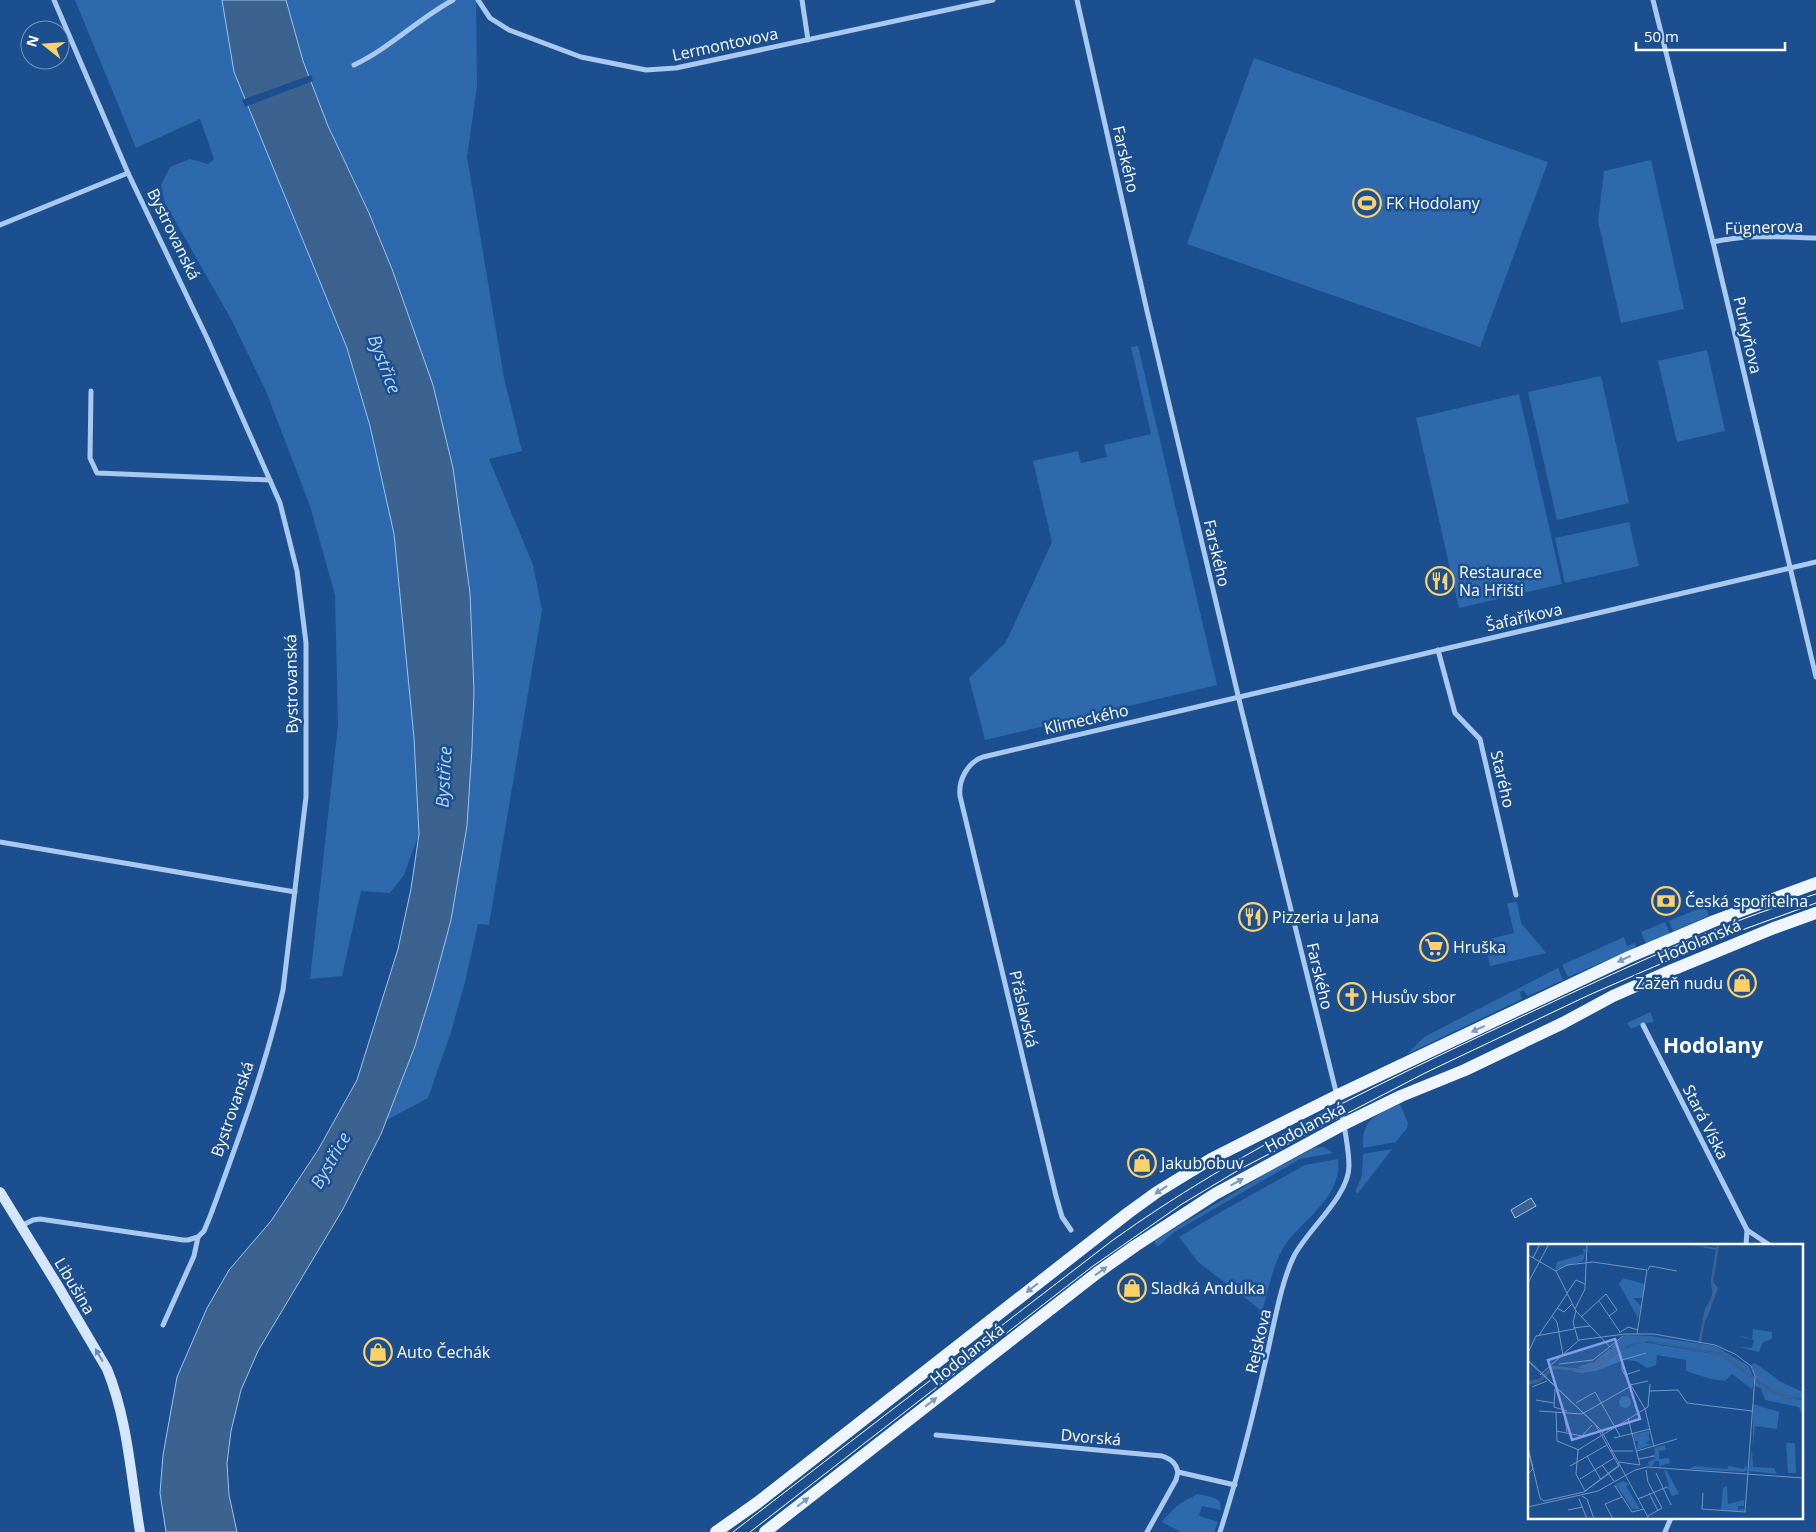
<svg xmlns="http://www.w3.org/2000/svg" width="1816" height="1532" font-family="'Open Sans',sans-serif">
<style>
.green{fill:#2e69ad}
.water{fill:#3c6290;stroke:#9cc4f0}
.pier{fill:#1b4f8f}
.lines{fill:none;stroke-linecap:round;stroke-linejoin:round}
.street{stroke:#a9c9ee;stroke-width:5}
.secondary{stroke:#d6e6fa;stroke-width:10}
.primary{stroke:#f0f6ff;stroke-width:12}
.tram{stroke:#fff;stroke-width:1}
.oneway{fill:#7b9ac1}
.oneway2{fill:#668bba}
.labels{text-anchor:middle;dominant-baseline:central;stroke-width:5;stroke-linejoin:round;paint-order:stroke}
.street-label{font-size:16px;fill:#fff;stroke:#1b4f8f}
.poi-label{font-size:16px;fill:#fff;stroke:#1b4f8f;text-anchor:start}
.water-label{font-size:18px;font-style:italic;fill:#b5d3f5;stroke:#1b4f8f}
.district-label{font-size:21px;font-weight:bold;fill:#fff;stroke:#1b4f8f}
.inset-river{fill:none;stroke:#3c6290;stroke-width:2.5}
.inset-road{fill:none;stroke:#7695bc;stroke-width:1}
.view{fill:#839eea;fill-opacity:0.15;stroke:#839eea;stroke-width:2.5}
.inset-edge{fill:none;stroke:#fff;stroke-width:2.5}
</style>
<rect width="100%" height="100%" fill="#1b4f8f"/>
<g class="green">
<polygon points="75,0 222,0 234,72 347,348 370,426 394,534 414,738 419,834 404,875 390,893 361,891 342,976 310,979 338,725 335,595 310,506 266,391 231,319 165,203 161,185 170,167 190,159 208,164 214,159 200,119 136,148"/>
<polygon points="286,0 476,0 477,86 467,157 504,378 522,451 489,459 533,565 542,610 489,925 478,924 465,982 451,1032 428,1098 385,1121 415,1046 433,987 451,920 474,691 470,593 453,468 392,269 369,213 328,126 303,61"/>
<polygon points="1254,58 1548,162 1480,347 1187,244"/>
<polygon points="1651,160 1684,309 1621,323 1598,221 1604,171"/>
<polygon points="1138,346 1217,685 985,740 969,678 1006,642 1052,542 1033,461 1078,451 1081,463 1107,457 1104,445 1151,434 1131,347"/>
<polygon points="1707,350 1725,431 1677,442 1658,361"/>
<polygon points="1601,376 1629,503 1557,520 1528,392"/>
<polygon points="1519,394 1562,584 1459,608 1416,418"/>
<polygon points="1629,522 1639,566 1565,583 1555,538"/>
<polygon points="1517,902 1521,923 1546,953 1490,966 1485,940 1514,933 1507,903"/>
<polygon points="1705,906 1709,916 1673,931 1669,921"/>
<polygon points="1665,922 1670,934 1646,944 1641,932"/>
<polygon points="1624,937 1627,946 1635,943 1636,948 1568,977 1562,965"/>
<polygon points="1558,968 1563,980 1528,996 1524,991 1521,991 1520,994 1522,999 1407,1054 1424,1037"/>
<polygon points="1650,1012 1654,1022 1642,1024 1631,1029 1627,1023"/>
<path d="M1400,1104L1408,1123L1407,1128L1396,1142L1363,1148C1361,1118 1377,1115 1400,1104Z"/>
<polygon points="1324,1147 1333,1153 1300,1159 1176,1231 1157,1247 1154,1241 1272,1170 1314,1148"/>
<polygon points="1392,1149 1358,1193 1355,1192 1362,1176 1363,1154"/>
<path d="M1338,1159C1343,1194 1306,1218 1287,1242C1273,1261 1269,1289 1262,1311L1198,1262L1179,1237L1224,1210L1305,1165Z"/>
<path d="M1198,1494L1215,1498L1220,1502L1221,1510L1202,1506L1199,1516L1218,1522L1214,1532H1181L1162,1522C1174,1507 1181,1502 1198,1494Z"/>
</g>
<g class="water">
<polygon points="222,0 286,0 303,61 328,126 369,213 392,269 433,385 453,468 470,593 474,691 472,748 467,826 451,920 433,987 415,1046 381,1134 343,1209 258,1351 241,1390 231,1431 227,1463 229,1495 237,1532 166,1532 160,1493 163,1455 177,1377 207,1308 229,1270 271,1221 318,1150 357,1080 398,949 411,889 419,834 414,738 394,534 370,426 347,348 234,72"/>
<polygon points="1531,1198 1536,1206 1515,1218 1511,1210"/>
</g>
<polygon class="pier" points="311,75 313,81 245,107 242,100"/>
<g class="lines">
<g class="street">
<path d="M54,0L128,173L208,340L280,503L297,571L306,643V797L283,990C266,1066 238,1140 211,1214L204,1231L198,1237L194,1256L163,1325"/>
<polyline points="478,0 490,18 509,30 581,57 646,70 676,68 993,0"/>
<polyline points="802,0 808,40"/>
<path d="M1077,0L1147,311L1242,712L1344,1124C1346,1138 1349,1152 1349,1166C1349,1196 1308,1229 1294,1256C1280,1284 1273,1331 1265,1363C1252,1420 1238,1476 1220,1532"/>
<polyline points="1653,0 1713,242 1816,677"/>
<path d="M354,65C390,48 418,19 453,0"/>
<polyline points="0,225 128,173"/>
<path d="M1713,242C1747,234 1781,237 1816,238"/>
<polyline points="91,391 90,458 97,473 270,480"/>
<polyline points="1438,650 1455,713 1480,739 1516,895"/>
<polyline points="0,842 295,892"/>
<polyline points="1643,1025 1747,1230 1771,1246"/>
<polyline points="21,1226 33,1220 40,1219 183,1240 188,1240 198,1237"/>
<path d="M1071,1230L1062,1217L1056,1196L960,796C958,780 968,762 983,757L1816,562"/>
<polyline points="1746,1246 1747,1230"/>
<path d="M936,1435L1162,1456C1171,1459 1176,1463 1178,1472L1235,1485"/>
<polyline points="1147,1532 1176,1480 1178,1472"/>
<polyline points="1665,1532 1671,1518"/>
</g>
<path class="secondary" d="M0,1192L58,1286L107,1369C128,1420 131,1478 140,1532"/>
<g class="primary">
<polyline points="716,1532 757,1503 1128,1213 1157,1192 1211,1159 1336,1096 1629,957 1714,921 1816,883"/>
<polyline points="765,1532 1097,1273 1135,1246 1215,1194 1344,1124 1401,1096 1465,1070 1563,1023 1613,996 1672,970 1774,928 1816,913"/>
</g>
<g class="tram">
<path d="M733,1532L1113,1240C1236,1152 1374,1086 1510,1022C1610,975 1711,926 1816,894"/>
<polyline points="750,1532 1093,1266 1182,1204 1242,1168 1425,1073 1589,995 1720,938 1816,903"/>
</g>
</g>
<defs><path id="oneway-solid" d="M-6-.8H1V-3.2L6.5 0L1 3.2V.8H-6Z" transform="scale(1.25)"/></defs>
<g class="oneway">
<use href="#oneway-solid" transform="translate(1624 959) rotate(155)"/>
<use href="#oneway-solid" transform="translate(1478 1029) rotate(155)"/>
<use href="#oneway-solid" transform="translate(1237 1182) rotate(-29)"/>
<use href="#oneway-solid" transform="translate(1161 1190) rotate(147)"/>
<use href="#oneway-solid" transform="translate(1101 1271) rotate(-36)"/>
<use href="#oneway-solid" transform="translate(1032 1288) rotate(142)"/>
<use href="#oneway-solid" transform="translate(931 1402) rotate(-38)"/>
<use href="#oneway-solid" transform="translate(803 1502) rotate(-38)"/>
</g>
<use class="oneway2" href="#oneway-solid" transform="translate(99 1355) rotate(-120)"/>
<defs>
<symbol id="stadium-ring" viewBox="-11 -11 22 22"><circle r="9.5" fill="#1b4f8f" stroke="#ffd166" stroke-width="1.5"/><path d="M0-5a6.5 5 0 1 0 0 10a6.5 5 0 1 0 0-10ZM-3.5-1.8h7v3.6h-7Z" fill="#ffd166"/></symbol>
<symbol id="restaurant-ring" viewBox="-11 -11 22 22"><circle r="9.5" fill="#1b4f8f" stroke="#ffd166" stroke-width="1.5"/><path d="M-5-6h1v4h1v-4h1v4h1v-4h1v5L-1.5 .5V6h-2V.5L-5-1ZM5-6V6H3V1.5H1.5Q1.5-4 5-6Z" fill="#ffd166"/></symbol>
<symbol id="bank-ring" viewBox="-11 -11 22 22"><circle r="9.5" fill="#1b4f8f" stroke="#ffd166" stroke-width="1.5"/><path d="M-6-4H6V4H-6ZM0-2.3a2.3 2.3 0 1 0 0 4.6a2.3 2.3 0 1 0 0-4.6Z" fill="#ffd166"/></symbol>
<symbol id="supermarket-ring" viewBox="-11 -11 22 22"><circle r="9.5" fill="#1b4f8f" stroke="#ffd166" stroke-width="1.5"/><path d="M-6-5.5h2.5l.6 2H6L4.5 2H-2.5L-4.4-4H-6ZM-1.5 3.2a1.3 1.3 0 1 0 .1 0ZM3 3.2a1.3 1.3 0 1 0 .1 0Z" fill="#ffd166"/></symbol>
<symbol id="shop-ring" viewBox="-11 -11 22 22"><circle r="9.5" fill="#1b4f8f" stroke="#ffd166" stroke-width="1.5"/><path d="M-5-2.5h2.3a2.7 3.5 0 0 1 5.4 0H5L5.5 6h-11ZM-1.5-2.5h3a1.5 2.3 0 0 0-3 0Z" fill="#ffd166"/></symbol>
<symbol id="church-ring" viewBox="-11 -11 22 22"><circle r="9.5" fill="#1b4f8f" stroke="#ffd166" stroke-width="1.5"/><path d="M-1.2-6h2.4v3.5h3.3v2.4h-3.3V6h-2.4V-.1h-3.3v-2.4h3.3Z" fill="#ffd166"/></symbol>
</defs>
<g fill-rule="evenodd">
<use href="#stadium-ring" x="1351" y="187" width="32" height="32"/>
<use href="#restaurant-ring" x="1424" y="565" width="32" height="32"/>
<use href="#bank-ring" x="1650" y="885" width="32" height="32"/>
<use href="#restaurant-ring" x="1237" y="901" width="32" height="32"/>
<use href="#supermarket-ring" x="1418" y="931" width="32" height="32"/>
<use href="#shop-ring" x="1726" y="967" width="32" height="32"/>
<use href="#church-ring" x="1336" y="981" width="32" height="32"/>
<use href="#shop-ring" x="1126" y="1147" width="32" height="32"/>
<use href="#shop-ring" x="1116" y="1272" width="32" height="32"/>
<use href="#shop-ring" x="362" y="1336" width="32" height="32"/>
</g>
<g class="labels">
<g class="street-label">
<text transform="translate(725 44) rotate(-12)">Lermontovova</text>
<text transform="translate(1126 159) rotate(77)">Farského</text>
<text transform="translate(1764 227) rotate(-2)">Fügnerova</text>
<text transform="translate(174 234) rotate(64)">Bystrovanská</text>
<text transform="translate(1748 335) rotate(77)">Purkyňova</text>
<text transform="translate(1217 553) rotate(77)">Farského</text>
<text transform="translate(1524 617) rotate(-13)">Šafaříkova</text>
<text transform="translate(291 684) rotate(-91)">Bystrovanská</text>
<text transform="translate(1086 719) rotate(-13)">Klimeckého</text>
<text transform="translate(1503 779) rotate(77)">Starého</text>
<text transform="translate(1699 941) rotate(-23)">Hodolanská</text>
<text transform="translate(1320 976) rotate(77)">Farského</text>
<text transform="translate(1024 1009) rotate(77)">Přáslavská</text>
<text transform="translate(232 1109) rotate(-71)">Bystrovanská</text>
<text transform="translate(1706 1122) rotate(63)">Stará Víska</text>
<text transform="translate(1305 1127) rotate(-28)">Hodolanská</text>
<text transform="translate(75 1286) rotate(59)">Libušina</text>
<text transform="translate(1258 1341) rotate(-77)">Rejskova</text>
<text transform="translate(967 1354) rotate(-38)">Hodolanská</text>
<text transform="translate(1091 1437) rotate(5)">Dvorská</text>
</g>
<g class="poi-label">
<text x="1386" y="203">FK Hodolany</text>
<text x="1459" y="572">Restaurace<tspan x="1459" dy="18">Na Hřišti</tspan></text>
<text x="1685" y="901">Česká spořitelna</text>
<text x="1272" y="917">Pizzeria u Jana</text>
<text x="1453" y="947">Hruška</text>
<text x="1723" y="983" text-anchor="end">Zažeň nudu</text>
<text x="1371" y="997">Husův sbor</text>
<text x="1161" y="1163">Jakub obuv</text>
<text x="1151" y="1288">Sladká Andulka</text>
<text x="397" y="1352">Auto Čechák</text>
</g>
<g class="water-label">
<text transform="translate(385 364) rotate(69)">Bystřice</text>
<text transform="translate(443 777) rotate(-87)">Bystřice</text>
<text transform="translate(330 1160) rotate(-60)">Bystřice</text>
</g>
<g class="district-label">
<text x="1713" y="1045">Hodolany</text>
</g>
</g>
<g transform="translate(1528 1244)">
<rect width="275" height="275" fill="#1b4f8f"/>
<path d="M160,0L190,4L184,36L190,44L178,76H174L185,49L183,36L188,6ZM55,5H58L55,17L27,26L29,18L56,10ZM95,34L117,40L115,54H105L113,62L110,74L91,40ZM225,85L244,88V95L235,98L231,108L211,103L224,104L226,96L213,93L211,99L213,92L224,95ZM97,91L122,92L187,102L221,122L225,133L194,109L120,97L96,102L56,125L49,123L66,118L81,105L85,106L83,103ZM114,98L193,111L238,145L258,154L275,156V173L271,163L237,156L233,144L228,143L226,137L224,145L204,130L197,137L183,135L158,127V116L129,111L128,121L119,124L108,117L96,116L114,109L68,127L53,129L43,127L68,124L96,105ZM227,119L253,138L275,148V155L248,148L228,135L223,121ZM91 158a6 6 0 1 1 12 0a6 6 0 1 1-12 0ZM225,160L251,168L249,185L227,182L225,202ZM121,187V195L123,196L117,199L125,200L109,206L110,197H107L109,203L105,190ZM258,199H267L268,229H260ZM137,201L138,206L131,207V215L141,214L142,219L131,222V217H127L125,222H121L120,218L128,214L122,212L127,210L126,204ZM224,204L225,223L246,224L249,230L221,227ZM218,220L219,226L216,228L161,225L167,222L199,225L201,222L216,225ZM136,226L139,227L151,250L144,252L140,244H136L141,242ZM95,237L101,240L98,242L112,265H104L91,245L85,242ZM199,242L200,260L216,256V262H210V266L216,264L215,268L193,266L195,244Z" fill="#2e69ad"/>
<path d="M120,97L194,109L204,115L239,143L275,156L258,154L238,145L193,111L119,98L99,103L68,124L53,127L26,125L12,138L0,141V137L11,135L24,122L56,125L96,102Z" fill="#3c6290"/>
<path class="inset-river" d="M170,106L178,66L186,51L184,38L190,0"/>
<path class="inset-road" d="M0,11L28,27L48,67L82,103M5,14L12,0M120,26L122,22L149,27M28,27L39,21L65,18L119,26L109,90M0,39L21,0M39,49L48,36L57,40M71,57L92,88M29,64L36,68L44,60M47,65L57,45L59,0M48,67L45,78L50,96M24,72L29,78L35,111M53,73L78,50L89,66L81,72M45,84L62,82M91,89L100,83L110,86M11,91L39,50M0,109L8,92L46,85M0,116L73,186L121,275M94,116V126L117,165L126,203M94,116L118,109M0,117L67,180L91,222L56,248L16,257L12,254L0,203M31,120L65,116L95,92M12,131L51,96L97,90H126L187,101L207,110L223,122L227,132L217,268L174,265L175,249M97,131L112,126M102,141L120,137M4,143L19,137M27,145L26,163L39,167M122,147L150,146L159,159L224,167M8,156L26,159M48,159L67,148L92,192M11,167L54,170L103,142M28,168L29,197L51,206M36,169L39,188M28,187L54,192L64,181M86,194L122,185M0,207L5,225L0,230M82,207H105M109,207L149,195M59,212L73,236M111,215L126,212M91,218L112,221L100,174M74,221L86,237M91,221L57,247L48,230L50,206L120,163L122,140M42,222L79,201M118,226L120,238L134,264L120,272M128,229L143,261M52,235L86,214M87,242L104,268L116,265M121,249L130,267M54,252L59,255L66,275M51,255L59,275M110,255L139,243M0,263L70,247L107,226L119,223L275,234M40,266L55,263M85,275L77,260L94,253"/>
<path class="view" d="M87,95L112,175L44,196L20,116Z"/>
<rect width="275" height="275" class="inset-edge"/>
</g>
<g transform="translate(45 45) rotate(287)"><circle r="24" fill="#1b4f8f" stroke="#7695bc"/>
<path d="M0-4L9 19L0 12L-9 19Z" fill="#ffd166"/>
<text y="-8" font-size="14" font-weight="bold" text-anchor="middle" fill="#ffffff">N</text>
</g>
<path d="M1636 42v8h149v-8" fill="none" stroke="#ffffff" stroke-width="2.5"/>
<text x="1644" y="42" font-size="15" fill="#ffffff" stroke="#1b4f8f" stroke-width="4" paint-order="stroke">50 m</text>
</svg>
